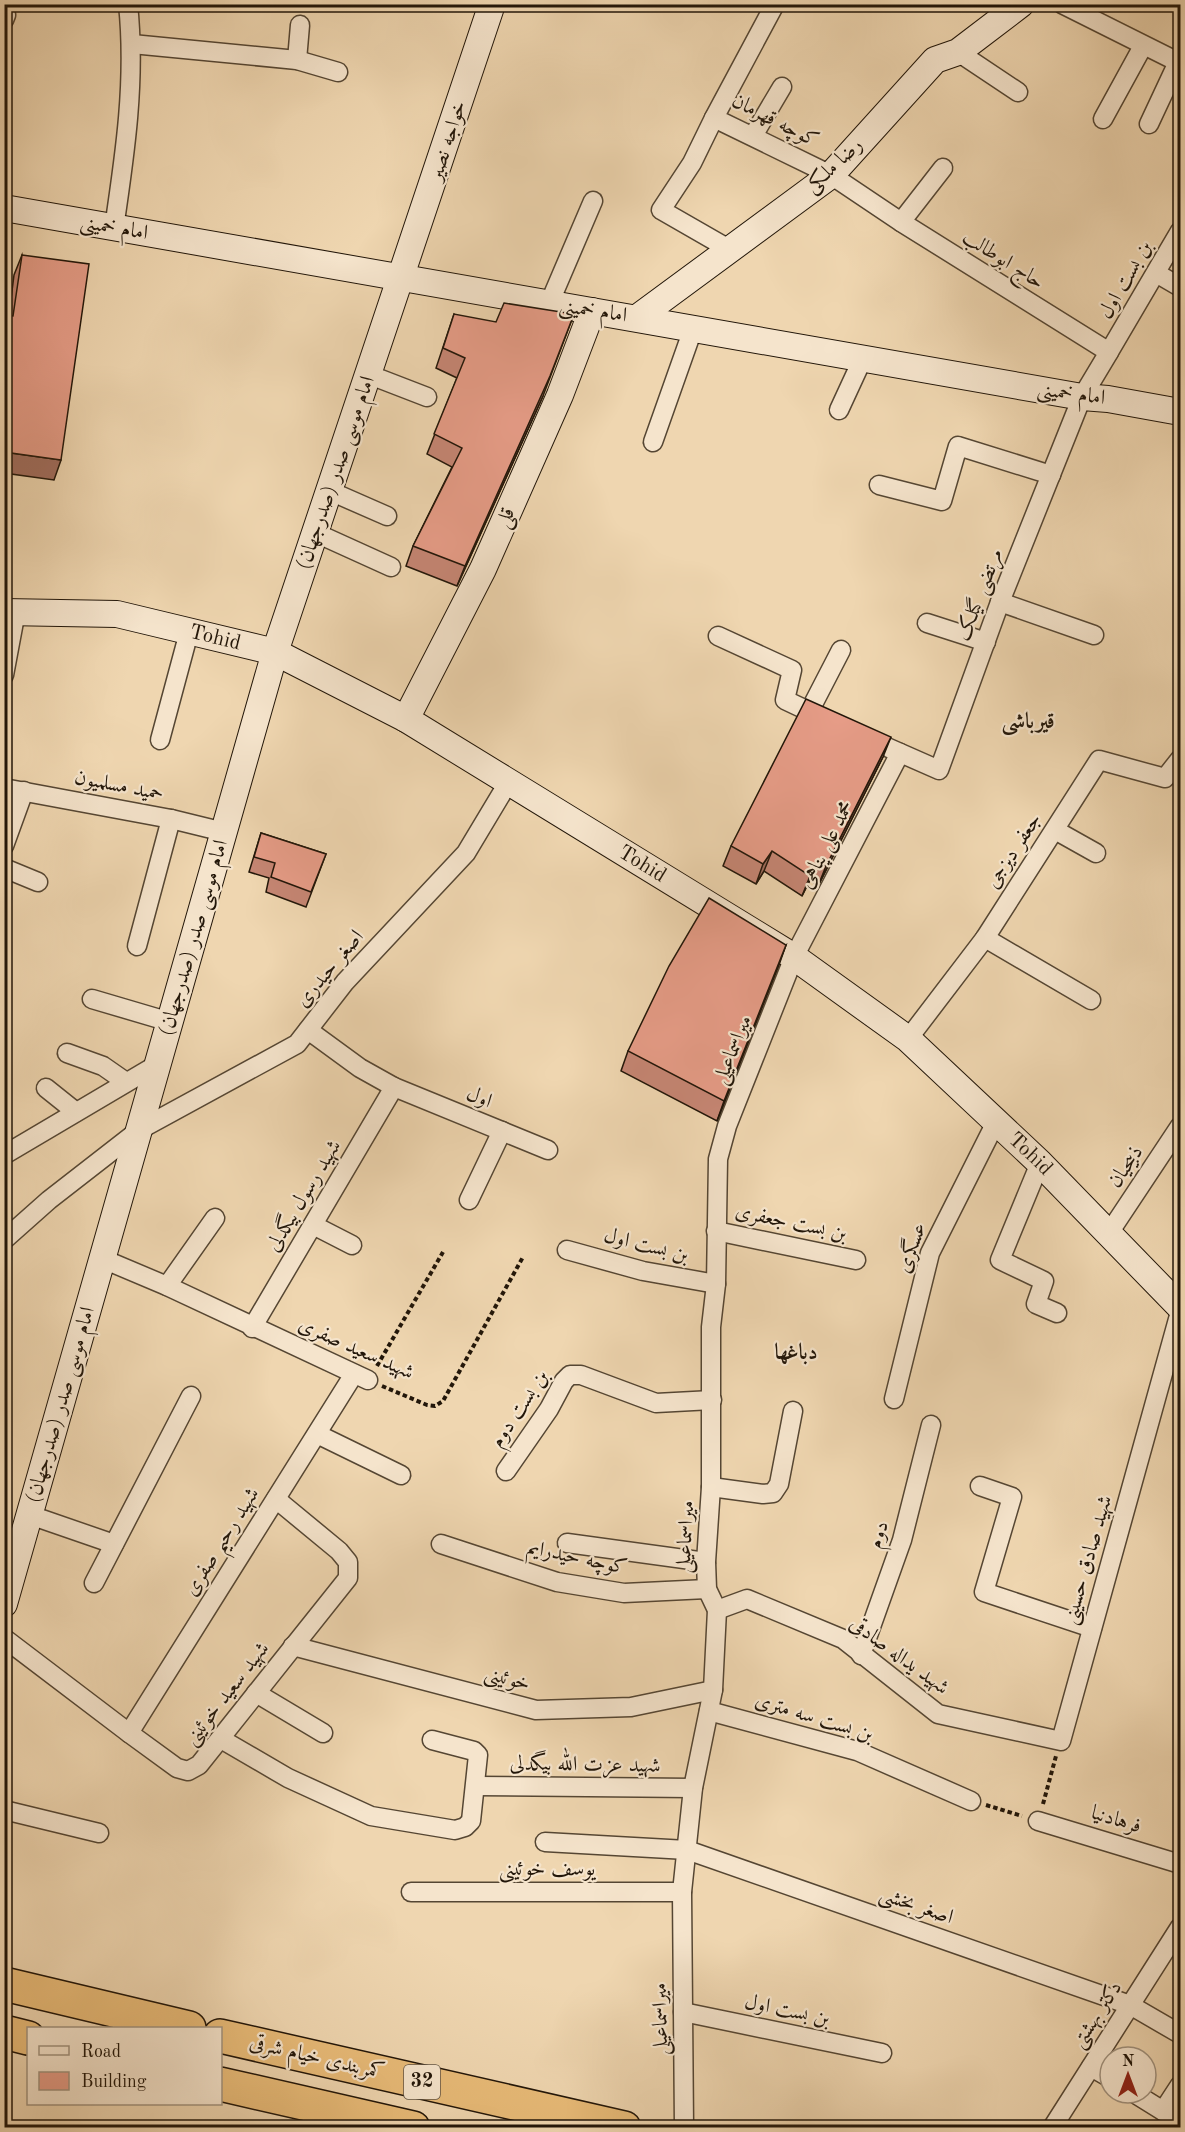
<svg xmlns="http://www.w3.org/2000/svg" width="1185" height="2132" font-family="'Old Standard TT',Amiri,serif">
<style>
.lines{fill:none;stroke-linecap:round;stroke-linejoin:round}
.street-casing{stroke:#554633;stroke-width:21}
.secondary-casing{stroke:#221609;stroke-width:28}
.highway-casing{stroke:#221609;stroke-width:36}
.path{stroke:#221609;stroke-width:4;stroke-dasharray:4.5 3;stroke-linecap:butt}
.street{stroke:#f5e4cc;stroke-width:18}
.secondary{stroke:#f5e4cc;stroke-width:26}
.highway{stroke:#e8bb78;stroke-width:33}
.wall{fill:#c68674;stroke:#221609;stroke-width:1.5}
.shaded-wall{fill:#a16d5e;stroke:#221609;stroke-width:1.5}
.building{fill:#e69c87;stroke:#221609;stroke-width:1.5}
.labels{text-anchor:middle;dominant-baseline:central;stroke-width:4.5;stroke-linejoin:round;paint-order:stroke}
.shield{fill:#f5e4cc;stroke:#615444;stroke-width:1.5}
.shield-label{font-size:20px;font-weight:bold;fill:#221609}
.street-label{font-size:21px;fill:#221609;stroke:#f5e4cc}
.neighbourhood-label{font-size:22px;font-weight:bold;fill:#221609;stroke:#f5e4cc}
</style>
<rect width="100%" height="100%" fill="#efd6b0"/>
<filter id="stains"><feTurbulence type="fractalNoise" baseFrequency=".00333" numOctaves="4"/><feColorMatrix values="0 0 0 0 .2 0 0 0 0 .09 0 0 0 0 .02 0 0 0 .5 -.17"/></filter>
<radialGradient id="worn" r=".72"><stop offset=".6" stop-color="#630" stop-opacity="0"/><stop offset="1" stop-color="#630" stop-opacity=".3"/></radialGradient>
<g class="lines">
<defs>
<g id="street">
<polyline points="775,4 714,118 831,175 901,222 1109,352 1082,397 1000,602 939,770 864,737"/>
<polyline points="1062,4 1180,63"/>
<polyline points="4,20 6,15"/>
<polyline points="132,44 297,60 338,72"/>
<polyline points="958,52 1018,92"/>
<polyline points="297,60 300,25"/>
<polyline points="714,118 692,163 661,210 729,249"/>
<polyline points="1103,119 1143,46"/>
<polyline points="1149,124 1178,62"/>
<polyline points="753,136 782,87"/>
<polyline points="901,222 943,168"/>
<path d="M114,228C125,154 136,80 128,4"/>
<polyline points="1156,273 1180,287"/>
<polyline points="549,304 593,201"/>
<polyline points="1109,352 1180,231"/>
<polyline points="370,375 427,397"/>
<polyline points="839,410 863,358"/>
<polyline points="653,442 693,329"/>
<polyline points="879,485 942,501 958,446 1051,475"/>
<polyline points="330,491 387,516"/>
<polyline points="316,533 391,567"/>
<polyline points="1000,602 1094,635"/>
<polyline points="927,623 986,642"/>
<polyline points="718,636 792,670 785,700 823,718"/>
<polyline points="4,675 16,611"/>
<polyline points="809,712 841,650"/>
<polyline points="160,740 189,632"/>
<polyline points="4,788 171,819 224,832"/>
<polyline points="1055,830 1096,853"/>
<polyline points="4,846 24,791"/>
<polyline points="4,868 38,882"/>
<polyline points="985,938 1091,1000"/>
<polyline points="137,946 171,819"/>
<polyline points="92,999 170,1022"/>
<polyline points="308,1030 360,1068 394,1087 548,1150"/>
<polyline points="908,1039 985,938 1099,760 1165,778 1180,759"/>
<polyline points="67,1053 103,1066 126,1082"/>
<polyline points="46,1088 76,1112"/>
<polyline points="4,1155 158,1064"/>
<polyline points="1040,1163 1000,1260 1044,1281 1036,1304 1057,1313"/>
<polyline points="469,1200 502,1131"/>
<polyline points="313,1225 352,1245"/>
<polyline points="716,1231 856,1260"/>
<polyline points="1109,1233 1180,1126"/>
<polyline points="4,1240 49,1200 139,1130 297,1044 345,982 466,853 508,783"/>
<polyline points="567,1250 643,1271 716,1284"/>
<polyline points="103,1259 167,1286 368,1380"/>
<polyline points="167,1286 215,1218"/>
<polyline points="252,1328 394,1087"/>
<polyline points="894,1399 930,1253 996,1122"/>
<polyline points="317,1434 401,1475"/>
<polyline points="506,1471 549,1409 564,1381 570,1375 581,1375 656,1403 712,1400"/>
<polyline points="980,1486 1012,1497 984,1592 1092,1628"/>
<polyline points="711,1487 763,1494 773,1493 779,1484 793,1411"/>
<polyline points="30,1515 114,1544"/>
<polyline points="567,1543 706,1562"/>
<polyline points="441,1544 557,1582 624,1593 707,1589"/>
<polyline points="94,1583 191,1396"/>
<polyline points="717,1610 747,1599 843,1639 938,1714 1061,1741 1180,1312"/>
<polyline points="4,1638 129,1733 177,1768 188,1771 199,1765 348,1578 348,1562 339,1551 276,1499"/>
<polyline points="293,1646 536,1710 631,1707 713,1690"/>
<polyline points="861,1655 902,1540 931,1425"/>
<polyline points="256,1693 323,1733"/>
<polyline points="709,1711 857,1751 971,1801"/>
<polyline points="129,1733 354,1374"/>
<polyline points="221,1739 288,1778 371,1816 455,1830 465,1827 471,1821 478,1755 474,1751 432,1740"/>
<polyline points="476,1786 693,1788"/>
<polyline points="4,1810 99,1833"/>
<polyline points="1038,1821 1180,1864"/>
<polyline points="545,1842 687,1850 1130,2005 1180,2034"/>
<polyline points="411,1892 682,1892"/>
<polyline points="683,2012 882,2053"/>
<polyline points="1091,2067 1110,2078"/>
<polyline points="1134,2093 1163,2111 1180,2115"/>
<polyline points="1163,2111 1180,2085"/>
<polyline points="684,2128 682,1892 693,1788 713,1690 717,1610 707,1589 706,1562 711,1487 711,1327 716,1284 718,1159 727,1126 794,957 900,753"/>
<polyline points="1052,2128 1180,1927"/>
</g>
<g id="secondary">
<polyline points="4,208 1082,397 1108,399 1180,412"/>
<polyline points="637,318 831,175 935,60 958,52 1021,4"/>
<path id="s1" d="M4,612L117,614L275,652L406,719L794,957L908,1039L1040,1163L1180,1307"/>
<polyline points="406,719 483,569 560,395 592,311"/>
<polyline points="4,1604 275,652 492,4"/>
</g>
<g id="highway">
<polyline points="4,1984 189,2028"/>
<polyline points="4,2032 28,2038"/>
<polyline points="220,2036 624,2128"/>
<polyline points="220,2084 413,2128"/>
</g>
</defs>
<use href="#street" class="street-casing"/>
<use href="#secondary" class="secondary-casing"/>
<use href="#highway" class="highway-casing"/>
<g class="path">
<polyline points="377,1366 443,1252"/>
<polyline points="382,1386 427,1405 435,1406 443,1401 523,1257"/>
<polyline points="1043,1804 1056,1756"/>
<polyline points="986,1805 1022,1816"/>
</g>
<use href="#street" class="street"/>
<use href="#secondary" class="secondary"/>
<use href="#highway" class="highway"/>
</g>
<g class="wall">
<polygon points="22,255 54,480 9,315 14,275"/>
<polygon points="454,314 543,396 457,586 406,566 413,546 452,467 427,454 457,378 436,368"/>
<polygon points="883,757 818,886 810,880 802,896 764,871 756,884 723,866 731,846"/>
<polygon points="261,833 326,854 306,907 266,892 269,878 249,872"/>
<polygon points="786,945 717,1121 621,1071 628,1051"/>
</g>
<g class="shaded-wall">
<polygon points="574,314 543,396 457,586 465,566"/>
<polygon points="4,452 61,460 54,480 4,473"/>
<polygon points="891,737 883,757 818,886 826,866"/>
<polygon points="772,851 764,871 756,884 763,864"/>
<polygon points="817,860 810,880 802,896 810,876"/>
<polygon points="786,945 779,965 717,1121 724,1101"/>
</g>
<g class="building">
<polygon points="22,255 89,264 61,460 4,452 4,315 13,316"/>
<polygon points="504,303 574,314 550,376 465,566 413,546 462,448 434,434 465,358 443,348 454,314 496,322"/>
<polygon points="806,699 891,737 826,866 817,860 810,876 772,851 763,864 731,846"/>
<polygon points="261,833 326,854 311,892 271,877 275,863 254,857"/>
<polygon points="709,898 786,945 724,1101 628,1051 669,966"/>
</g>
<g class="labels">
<rect class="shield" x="404" y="2065" width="36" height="34" rx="4.5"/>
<g class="shield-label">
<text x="422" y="2082">32</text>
</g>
<g class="street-label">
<text transform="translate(775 121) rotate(27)">کوچه قهرمان</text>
<text transform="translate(448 141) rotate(-72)">خواجه نصیر</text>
<text transform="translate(834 166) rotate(-43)">رضا ملکی</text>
<text transform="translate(114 228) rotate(10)">امام خمینی</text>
<text transform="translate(1003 260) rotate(32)">حاج ابوطالب</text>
<text transform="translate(1126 280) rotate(-60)">بن بست اول</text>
<text transform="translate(593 311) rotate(9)">امام خمینی</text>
<text transform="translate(1071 394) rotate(8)">امام خمینی</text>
<text transform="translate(336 473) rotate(-71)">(صدرجهان) امام موسی صدر</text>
<text transform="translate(506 518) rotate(-66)">قلی</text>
<text transform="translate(980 595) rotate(-69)">مرتضی گیلک</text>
<text stroke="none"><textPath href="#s1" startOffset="214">Tohid</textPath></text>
<text transform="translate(119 786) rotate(11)">حمید مسلمیون</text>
<text transform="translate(827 845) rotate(-63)">محمد علی پناهی</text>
<text transform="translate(1014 851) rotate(-57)">جعفر دیزجی</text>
<text stroke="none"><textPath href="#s1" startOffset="700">Tohid</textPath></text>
<text transform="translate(194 938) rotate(-74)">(صدرجهان) امام موسی صدر</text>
<text transform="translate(330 969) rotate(-50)">اصغر حیدری</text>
<text transform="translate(733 1050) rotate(-68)">میراسماعیلی</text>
<text transform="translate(479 1098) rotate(22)">اول</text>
<text stroke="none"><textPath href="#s1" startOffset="1186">Tohid</textPath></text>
<text transform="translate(1126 1167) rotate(-56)">ذبیحیان</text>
<text transform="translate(304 1196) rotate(-59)">شهید رسول بیگدلی</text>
<text transform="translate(791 1223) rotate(12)">بن بست جعفری</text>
<text transform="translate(646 1246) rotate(14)">بن بست اول</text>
<text transform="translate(912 1248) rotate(-70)">عسگری</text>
<text transform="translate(356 1349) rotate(24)">شهید سعید صفری</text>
<text transform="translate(61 1405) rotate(-74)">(صدرجهان) امام موسی صدر</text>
<text transform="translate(520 1409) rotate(-56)">بن بست دوم</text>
<text transform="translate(879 1535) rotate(-73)">دوم</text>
<text transform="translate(686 1537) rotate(-87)">میراسماعیلی</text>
<text transform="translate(222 1542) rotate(-58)">شهید رحیم صفری</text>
<text transform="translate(577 1558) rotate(12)">کوچه حیدرایم</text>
<text transform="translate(1088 1560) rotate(-74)">شهید صادق حسینی</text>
<text transform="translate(899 1656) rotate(36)">شهید یداله صادقی</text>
<text transform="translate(507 1679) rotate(15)">خوئینی</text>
<text transform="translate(227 1694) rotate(-52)">شهید سعید خوئینی</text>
<text transform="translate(814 1718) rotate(17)">بن بست سه متری</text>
<text transform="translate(585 1765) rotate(1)">شهید عزت الله بیگدلی</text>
<text transform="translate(1116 1820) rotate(17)">فرهادنیا</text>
<text x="547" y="1869">یوسف خوئینی</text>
<text transform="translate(916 1906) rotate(19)">اصغر بخشی</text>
<text transform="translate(787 2011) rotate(12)">بن بست اول</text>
<text transform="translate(1097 2015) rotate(-57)">دکتر بهشتی</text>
<text transform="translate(661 2019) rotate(-91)">میراسماعیلی</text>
<text transform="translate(317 2058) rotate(13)">کمربندی خیام شرقی</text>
</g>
<g class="neighbourhood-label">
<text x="1028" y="722">قیرباشی</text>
<text x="796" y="1353">دباغها</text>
</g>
</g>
<rect width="1185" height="2132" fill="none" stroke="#efd6b0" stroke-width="24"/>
<rect x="6" y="6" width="1173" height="2120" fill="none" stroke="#221609" stroke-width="3"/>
<rect x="12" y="12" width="1161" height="2108" fill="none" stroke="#221609" stroke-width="1.5"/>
<rect x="27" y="2027" width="195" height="78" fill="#f5e4cc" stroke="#a1927e" stroke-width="1.5"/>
<rect x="39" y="2046" width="30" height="9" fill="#f5e4cc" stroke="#a1927e" stroke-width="1.5"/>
<text x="81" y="2057" font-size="18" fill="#221609">Road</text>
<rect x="39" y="2072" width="30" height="18" fill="#e69c87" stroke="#a1927e" stroke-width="1.5"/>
<text x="81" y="2087" font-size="18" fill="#221609">Building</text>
<g transform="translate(1128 2075)"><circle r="28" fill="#f5e4cc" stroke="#a1927e" stroke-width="1.5"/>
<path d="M0-4.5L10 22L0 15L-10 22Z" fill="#8f2418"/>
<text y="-9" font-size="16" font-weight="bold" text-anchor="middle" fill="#221609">N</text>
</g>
<rect width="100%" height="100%" filter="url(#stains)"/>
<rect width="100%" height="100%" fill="url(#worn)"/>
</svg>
